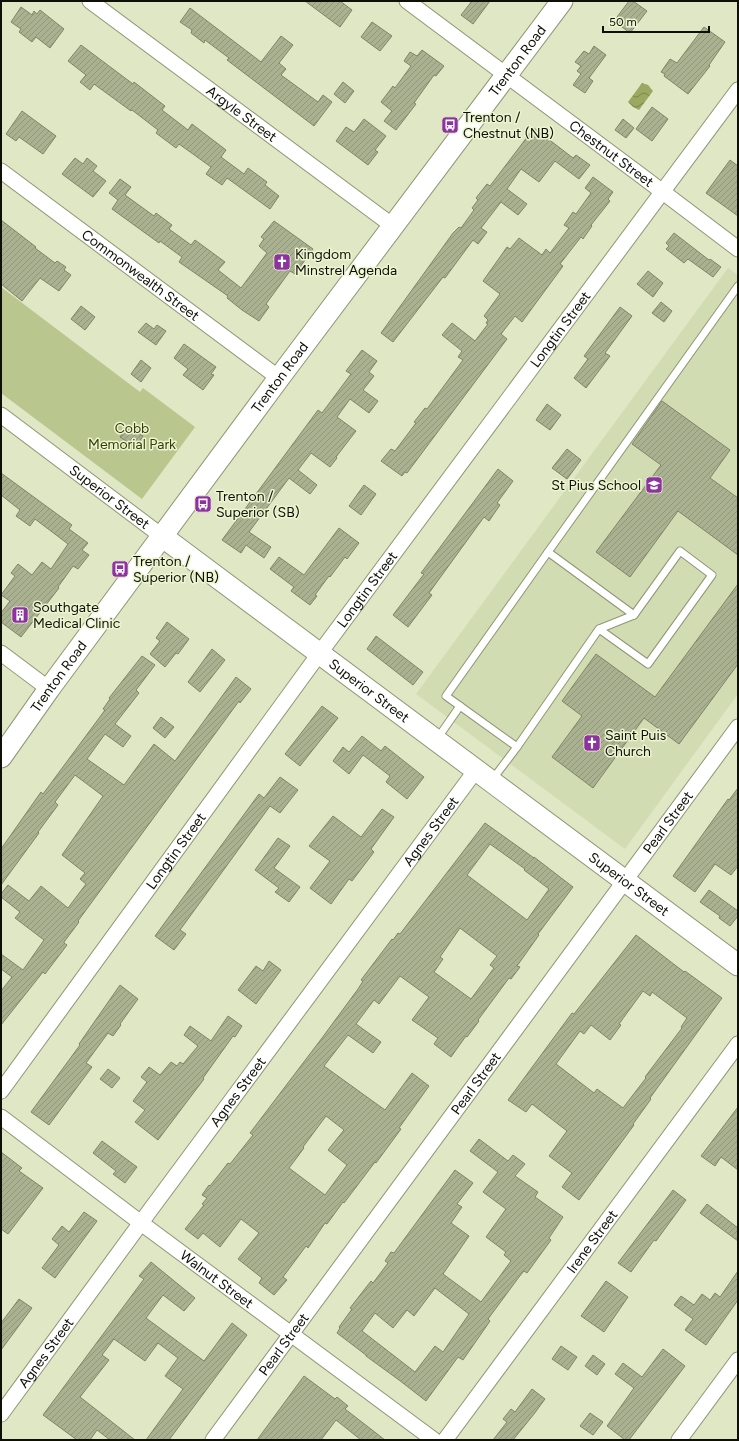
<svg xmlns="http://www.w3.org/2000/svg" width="739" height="1441" font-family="Figtree,sans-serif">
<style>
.built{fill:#d2dcb2}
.green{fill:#b9c68e}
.water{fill:url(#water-waves)}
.building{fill:url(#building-hatch);stroke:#7f8667;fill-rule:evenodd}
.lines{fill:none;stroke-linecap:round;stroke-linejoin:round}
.lane-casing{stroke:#8f9676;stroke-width:9}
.street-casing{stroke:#8f9676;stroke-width:17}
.secondary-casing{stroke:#8f9676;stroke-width:23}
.lane{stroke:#fff;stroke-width:7}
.street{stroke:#fff;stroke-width:15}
.secondary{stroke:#fff;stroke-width:21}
.labels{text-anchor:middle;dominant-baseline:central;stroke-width:3;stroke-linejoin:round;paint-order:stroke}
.street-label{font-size:14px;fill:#0e1005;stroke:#ecf4d1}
.poi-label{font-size:14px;fill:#0e1005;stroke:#ecf4d1;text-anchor:start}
.park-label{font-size:14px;fill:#353d05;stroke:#ecf4d1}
</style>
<defs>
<pattern id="water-waves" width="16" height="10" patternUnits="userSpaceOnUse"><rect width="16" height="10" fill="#9aa861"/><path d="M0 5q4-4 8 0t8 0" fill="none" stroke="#7c874e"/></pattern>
<pattern id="building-hatch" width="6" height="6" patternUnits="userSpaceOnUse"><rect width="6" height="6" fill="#a9b190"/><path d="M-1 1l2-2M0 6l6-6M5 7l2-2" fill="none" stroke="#90977b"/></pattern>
</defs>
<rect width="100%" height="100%" fill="#dfe7c4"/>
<polygon class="built" points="728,268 738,275 738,694 625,849 416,694"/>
<polygon class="green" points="1,287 140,392 143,388 195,427 142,499 1,393"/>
<polygon class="water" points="642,83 648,85 653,91 639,110 633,107 628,102"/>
<g class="building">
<polygon points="305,1 340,1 352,10 340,27"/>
<polygon points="472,1 490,1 473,24 461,15"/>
<polygon points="629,1 633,1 647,11 630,33 614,21"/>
<polygon points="21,7 32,15 34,11 37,14 40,10 64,29 50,48 36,37 32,42 19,32 21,29 11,22"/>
<polygon points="190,8 261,62 281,36 293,45 279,63 286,69 281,75 318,102 323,95 332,102 314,126 227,60 229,58 205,40 204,43 191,33 192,30 180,22"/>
<polygon points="372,22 392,36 380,51 361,37"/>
<polygon points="704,27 725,42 709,65 710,66 688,94 664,76 665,74 661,72 670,59 677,63"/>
<polygon points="81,45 133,84 134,82 165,106 162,110 188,130 192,124 226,150 221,157 244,174 248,168 267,182 265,185 279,196 270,209 227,178 222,185 206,174 211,167 179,144 176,148 156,133 158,130 132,110 131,111 94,84 90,90 80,82 86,75 68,61"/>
<polygon points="594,46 606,55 589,78 593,81 585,93 573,85 581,74 577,71 581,66 575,62 584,51 589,54"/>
<polygon points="422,50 444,66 436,76 434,75 414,103 416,104 396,130 384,121 392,111 381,102 393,86 395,88 411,66 404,61 410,52 417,56"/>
<polygon points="343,82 354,91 345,103 334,94"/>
<polygon points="652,107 668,119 652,141 636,129"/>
<polygon points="22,111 56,136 43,154 19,137 16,141 6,134"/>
<polygon points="364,119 386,136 375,150 378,152 368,165 336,141 346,127 354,132"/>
<polygon points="623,119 634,128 626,138 615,130"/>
<polygon points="534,128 573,158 576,155 590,165 579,179 555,161 539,182 521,169 507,189 527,204 518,215 501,202 481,228 487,232 478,244 473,240 445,278 443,277 393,342 381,333 453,233 459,227 461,228 474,210 472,208 478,200 476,198 487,184 490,186"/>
<polygon points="75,158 83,164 87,158 97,166 93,171 106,181 93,197 62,174"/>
<polygon points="730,160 738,166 738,216 706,193"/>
<polygon points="593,177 613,192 608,199 610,201 591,225 592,226 583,239 581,237 560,264 563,266 522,322 515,316 501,334 507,339 407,473 405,472 402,476 381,461 391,449 395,451 416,423 414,422 425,408 427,409 463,360 458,357 462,351 442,335 452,323 475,341 488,324 486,323 488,320 484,316 500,294 483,281 500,257 507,247 510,249 519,238 542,255 546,249 550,253 569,228 564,225 573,212 576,214 591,193 585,188"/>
<polygon points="120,179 131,187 125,195 154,216 156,213 172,225 169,229 191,245 195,240 225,262 218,270 241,288 267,253 259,246 264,239 261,237 274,221 313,249 295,274 290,271 266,304 269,307 259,321 242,310 227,298 228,296 179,262 182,257 160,241 159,243 112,209 118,200 109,193"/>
<polygon points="1,220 36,247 35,248 55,263 57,261 66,267 64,270 71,275 59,291 40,278 22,301 1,284"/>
<polygon points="674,233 709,260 710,259 721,267 713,277 688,259 684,263 666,249 669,246 666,243"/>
<polygon points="648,271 663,283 653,297 637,284"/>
<polygon points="661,302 672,311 664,322 652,313"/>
<polygon points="81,306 95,317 85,330 71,319"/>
<polygon points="620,307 632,316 605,353 610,356 586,388 574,378 588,359 584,356"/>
<polygon points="146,323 154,329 157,325 166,331 156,345 138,332"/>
<polygon points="184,344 216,367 211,374 214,375 203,390 183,375 188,369 174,358"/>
<polygon points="362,350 377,361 369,372 374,376 363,390 378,401 369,413 350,399 337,417 356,431 336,457 337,458 330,467 311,453 298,470 317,485 310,494 289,478 249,532 271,547 264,558 246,545 241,553 222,540 318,410 322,413 351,374 346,371"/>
<polygon points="141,360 151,368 141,382 131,374"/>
<polygon points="662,401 730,450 710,478 738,498 738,555 678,511 630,577 596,552 661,465 632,444"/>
<polygon points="547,404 561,415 550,430 536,420"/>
<polygon points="128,426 143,436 135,447 120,437"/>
<polygon points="567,449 581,460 567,479 552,468"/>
<polygon points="498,469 513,481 497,503 500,505 489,521 484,517 429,593 432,595 408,627 393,615 424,574 421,573"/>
<polygon points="1,473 72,525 69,529 88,543 82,550 89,555 78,569 73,566 58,587 59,588 21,637 1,622 1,613 10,601 1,595 15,576 11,573 18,564 32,575 42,562 51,569 68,544 35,519 30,526 16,516 20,510 1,495"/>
<polygon points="364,485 376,494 361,515 349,506"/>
<polygon points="339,528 359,543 347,559 345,557 330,577 329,576 315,595 317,596 310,605 291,591 294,587 270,569 279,557 304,575"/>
<polygon points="738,584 738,664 679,744 644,718 593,788 552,757 582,716 562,701 596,654 655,697"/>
<polygon points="167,622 189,639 178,654 176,653 165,667 150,654 160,641 156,638"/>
<polygon points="376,636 423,672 413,685 367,649"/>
<polygon points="212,649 225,660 200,692 188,682"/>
<polygon points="142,656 155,665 136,690 139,693 115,724 131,736 123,747 105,734 87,759 124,785 154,744 175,761 236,677 251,689 240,703 239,701 78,921 79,922 64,942 64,943 67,945 45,974 43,972 1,1025 1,991 12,977 1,969 1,954 23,970 44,940 15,918 20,912 1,897 1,894 8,885 29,901 41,886 68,908 86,884 80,879 85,873 62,855 103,796 75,775 55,802 58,805 38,832 39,833 1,885 1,849 41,792 43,794 105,710 103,709 110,699 109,698"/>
<polygon points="322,706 338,718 300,766 285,754"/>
<polygon points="161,717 174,727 165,738 153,728"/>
<polygon points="362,736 381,751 385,746 424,777 407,799 386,782 390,776 363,755 349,774 333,761 343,747 349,752"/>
<polygon points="280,777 298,790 280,813 270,806 180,930 186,934 174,950 155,936 259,794 264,798"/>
<polygon points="738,788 738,866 731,875 715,864 695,892 673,876 728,799 729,800"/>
<polygon points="382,809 394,817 371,849 374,852 352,881 349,879 331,904 310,888 330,861 309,846 333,816 361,837"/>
<path d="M485,823L534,858V857L573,887L538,934L539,935L517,966L520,967L511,979L509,978L478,1020L479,1021L467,1037L466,1036L451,1057L434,1044L438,1038L412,1020L429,997L400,976L379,1004L374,1000L356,1024L381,1042L373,1053L348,1035L324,1066L385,1110L412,1073L429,1086L399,1128L401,1129L376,1163L375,1162L344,1203L343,1202L327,1224L325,1223L308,1248L306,1246L283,1277L287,1280L274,1295L259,1283L262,1278L238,1259L259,1233L241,1219L220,1247L203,1233L198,1239L185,1229L204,1205L202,1204L207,1198L202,1195L209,1185L210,1186L228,1163L230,1164L253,1135L250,1133L322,1038L358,989L363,981L361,980L392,939L393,940L398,933L400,934ZM490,844L525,869L524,870L549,889L527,920L467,875ZM460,928L497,956L490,965L494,968L471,999L434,972L443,959L440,957ZM326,1116L344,1130L328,1150L347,1165L325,1195L289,1168L304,1148L303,1147Z"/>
<polygon points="278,838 290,846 274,868 300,887 289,902 275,892 279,888 255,870"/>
<polygon points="709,890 738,911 738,916 730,926 719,918 720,916 700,902"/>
<path d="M636,935L684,972L685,971L722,998L650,1098L651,1099L633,1124L634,1125L579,1200L562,1187L572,1173L549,1156L567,1131L532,1104L526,1112L508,1100L572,1013L574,1014ZM643,991L650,996L652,992L687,1018L681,1027L682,1028L645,1077L646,1078L623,1108L597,1089L594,1093L556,1064L580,1031L584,1034L591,1025L610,1040L621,1025L619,1024Z"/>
<polygon points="269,961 281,970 256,1004 238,990 256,966 263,971"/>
<polygon points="120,985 138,999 120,1024 121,1025 113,1036 108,1033 86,1063 92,1067 49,1125 31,1112 80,1045 79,1044"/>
<polygon points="228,1016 242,1026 235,1037 233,1036 203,1078 204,1079 158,1140 135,1122 145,1110 133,1101 147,1082 141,1077 149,1067 160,1075 171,1062 177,1066 180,1062 183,1064 198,1046 184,1035 190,1026 211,1041"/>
<polygon points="108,1069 120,1078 112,1088 100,1079"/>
<polygon points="738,1107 738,1170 721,1157 715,1166 701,1156"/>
<path d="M479,1139L508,1161L513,1155L525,1164L515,1176L538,1192L535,1197L563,1217L549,1238L551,1240L527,1273L524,1271L519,1277L488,1319L490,1321L463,1360L458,1357L426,1401L399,1380L366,1356V1355L337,1333L340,1328L339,1327L352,1309L350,1308L371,1281L373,1283L388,1263L385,1261L391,1252L394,1253L455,1170L473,1183L457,1204L462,1207L451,1223L469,1236L443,1274L481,1302L511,1261L504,1255L506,1252L486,1237L506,1209L483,1192L498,1172L470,1151ZM435,1288L469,1314L443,1352L435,1346L415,1372L362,1331L375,1313L393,1328L407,1310L414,1316Z"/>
<polygon points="102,1141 137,1167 125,1183 113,1174 116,1171 93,1153"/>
<polygon points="1,1152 22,1168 19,1171 43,1188 8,1234 1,1229"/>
<polygon points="673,1190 686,1200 656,1241 654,1240 631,1272 618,1263"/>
<polygon points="707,1204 738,1228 738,1241 700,1213"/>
<polygon points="84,1212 97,1221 55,1278 42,1268 59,1245 52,1239 62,1226 69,1232"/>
<polygon points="151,1262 195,1298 184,1311 163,1295 146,1318 204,1361 232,1323 247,1335 169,1440 146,1440 183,1389 165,1376 178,1358 158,1343 145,1361 114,1339 102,1355 109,1360 80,1397 135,1440 110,1440 97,1430 90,1440 77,1440 43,1415 144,1279 139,1276"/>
<polygon points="738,1271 738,1300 706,1345 685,1330 693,1319 674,1305 681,1296 694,1305 702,1294 710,1300 715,1293 720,1297"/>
<polygon points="606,1281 628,1297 604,1332 581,1316"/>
<polygon points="19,1299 32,1308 1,1350 1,1323"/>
<polygon points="561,1346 577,1357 568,1370 552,1359"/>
<polygon points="663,1349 685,1366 629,1440 625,1440 607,1426 634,1388 615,1374 623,1363 642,1377"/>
<polygon points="593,1355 605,1364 597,1375 585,1366"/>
<polygon points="304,1376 335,1399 337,1397 348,1406 345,1409 385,1440 361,1440 336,1420 321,1440 257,1440"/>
<polygon points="532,1389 545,1399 534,1414 513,1440 493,1440 507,1422 503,1419 511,1409 515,1412"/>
<polygon points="590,1413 603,1422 593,1435 580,1426"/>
</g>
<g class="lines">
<defs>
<g id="lane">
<polyline points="548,552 634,615"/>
<polyline points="599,629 648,664 712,575 680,551 634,615 599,629 517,747 446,696 548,552 738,286"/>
<polyline points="437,739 460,706"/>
<polyline points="492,780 517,747"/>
</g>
<g id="street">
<path id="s1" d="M90,1L393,226"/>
<path id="s2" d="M407,1L643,177L738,249"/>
<path id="s3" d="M1,171L279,378"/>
<path id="s4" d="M1,415L163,537"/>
<polyline points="1,653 49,689"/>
<path id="s5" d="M1,1091L319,654L738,90"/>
<path id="s6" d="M1,1117L141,1223L434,1440"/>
<path id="s7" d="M1,1414L151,1209L476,770"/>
<path id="s8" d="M213,1440L738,727"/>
<path id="s9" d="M445,1440L738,1044"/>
<polyline points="679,1440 738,1360"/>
</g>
<g id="secondary">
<path id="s10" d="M163,537L738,965"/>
<path id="s11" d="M1,757L49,689L279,378L562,1"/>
</g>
</defs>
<use href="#lane" class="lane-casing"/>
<use href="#street" class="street-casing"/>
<use href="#secondary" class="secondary-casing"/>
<use href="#lane" class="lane"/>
<use href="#street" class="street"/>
<use href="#secondary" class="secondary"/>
</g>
<defs>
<symbol id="bus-square" viewBox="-11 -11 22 22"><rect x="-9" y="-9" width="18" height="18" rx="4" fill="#8d339f" stroke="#ecf4d1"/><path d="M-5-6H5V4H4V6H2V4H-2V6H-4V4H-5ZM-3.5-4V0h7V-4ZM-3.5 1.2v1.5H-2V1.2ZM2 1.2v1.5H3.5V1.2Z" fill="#fff"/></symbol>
<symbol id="church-square" viewBox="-11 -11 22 22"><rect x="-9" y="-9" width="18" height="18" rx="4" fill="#8d339f" stroke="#ecf4d1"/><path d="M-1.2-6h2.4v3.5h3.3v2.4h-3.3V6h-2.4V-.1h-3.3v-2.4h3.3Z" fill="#fff"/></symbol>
<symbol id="school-square" viewBox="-11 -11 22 22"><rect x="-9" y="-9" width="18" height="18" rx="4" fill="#8d339f" stroke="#ecf4d1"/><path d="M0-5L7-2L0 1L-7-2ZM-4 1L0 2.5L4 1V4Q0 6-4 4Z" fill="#fff"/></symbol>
<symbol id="building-square" viewBox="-11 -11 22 22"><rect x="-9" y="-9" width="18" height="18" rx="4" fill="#8d339f" stroke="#ecf4d1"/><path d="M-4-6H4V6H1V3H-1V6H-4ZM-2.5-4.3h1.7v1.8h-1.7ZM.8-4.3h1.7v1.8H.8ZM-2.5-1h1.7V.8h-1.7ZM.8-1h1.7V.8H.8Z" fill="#fff"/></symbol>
</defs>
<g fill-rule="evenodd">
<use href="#bus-square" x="440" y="115" width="20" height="20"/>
<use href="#church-square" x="272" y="252" width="20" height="20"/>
<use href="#school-square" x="644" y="475" width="20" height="20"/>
<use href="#bus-square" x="193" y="494" width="20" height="20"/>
<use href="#bus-square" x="110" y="559" width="20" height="20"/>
<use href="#building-square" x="10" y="605" width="20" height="20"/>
<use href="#church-square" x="582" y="733" width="20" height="20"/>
</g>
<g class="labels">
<g class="street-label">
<text stroke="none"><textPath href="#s11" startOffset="867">Trenton Road</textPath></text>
<text stroke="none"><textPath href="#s1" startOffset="189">Argyle Street</textPath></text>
<text stroke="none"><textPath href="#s2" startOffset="255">Chestnut Street</textPath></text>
<text stroke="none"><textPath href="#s3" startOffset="174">Commonwealth Street</textPath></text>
<text stroke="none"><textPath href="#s5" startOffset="945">Longtin Street</textPath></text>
<text stroke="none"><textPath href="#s11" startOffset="471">Trenton Road</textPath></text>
<text stroke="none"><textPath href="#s4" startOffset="136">Superior Street</textPath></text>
<text stroke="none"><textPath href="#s5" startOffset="621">Longtin Street</textPath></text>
<text stroke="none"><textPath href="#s11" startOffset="99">Trenton Road</textPath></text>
<text stroke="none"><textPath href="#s10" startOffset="257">Superior Street</textPath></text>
<text stroke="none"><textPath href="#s8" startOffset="767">Pearl Street</textPath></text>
<text stroke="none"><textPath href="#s7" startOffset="724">Agnes Street</textPath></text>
<text stroke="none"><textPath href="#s5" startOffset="297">Longtin Street</textPath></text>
<text stroke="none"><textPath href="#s10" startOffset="581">Superior Street</textPath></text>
<text stroke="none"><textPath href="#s8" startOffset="443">Pearl Street</textPath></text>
<text stroke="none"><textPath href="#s7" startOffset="400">Agnes Street</textPath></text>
<text stroke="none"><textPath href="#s9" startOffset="247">Irene Street</textPath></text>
<text stroke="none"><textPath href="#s6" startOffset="270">Walnut Street</textPath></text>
<text stroke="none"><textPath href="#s8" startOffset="119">Pearl Street</textPath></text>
<text stroke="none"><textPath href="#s7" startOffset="76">Agnes Street</textPath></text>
</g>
<g class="poi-label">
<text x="463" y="117">Trenton /<tspan x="463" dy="16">Chestnut (NB)</tspan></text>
<text x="295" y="254">Kingdom<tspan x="295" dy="16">Minstrel Agenda</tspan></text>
<text x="641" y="485" text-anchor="end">St Pius School</text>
<text x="216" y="496">Trenton /<tspan x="216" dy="16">Superior (SB)</tspan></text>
<text x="133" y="561">Trenton /<tspan x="133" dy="16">Superior (NB)</tspan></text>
<text x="33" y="607">Southgate<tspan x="33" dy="16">Medical Clinic</tspan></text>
<text x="605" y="735">Saint Puis<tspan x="605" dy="16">Church</tspan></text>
</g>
<g class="park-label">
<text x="132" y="428">Cobb<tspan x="132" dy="16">Memorial Park</tspan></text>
</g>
</g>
<rect width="739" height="1441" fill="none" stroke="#0e1005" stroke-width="4"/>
<path d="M603 26v6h106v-6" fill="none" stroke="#0e1005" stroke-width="2"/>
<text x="609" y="26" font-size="12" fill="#0e1005" stroke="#ecf4d1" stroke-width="3" paint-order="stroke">50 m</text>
</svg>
